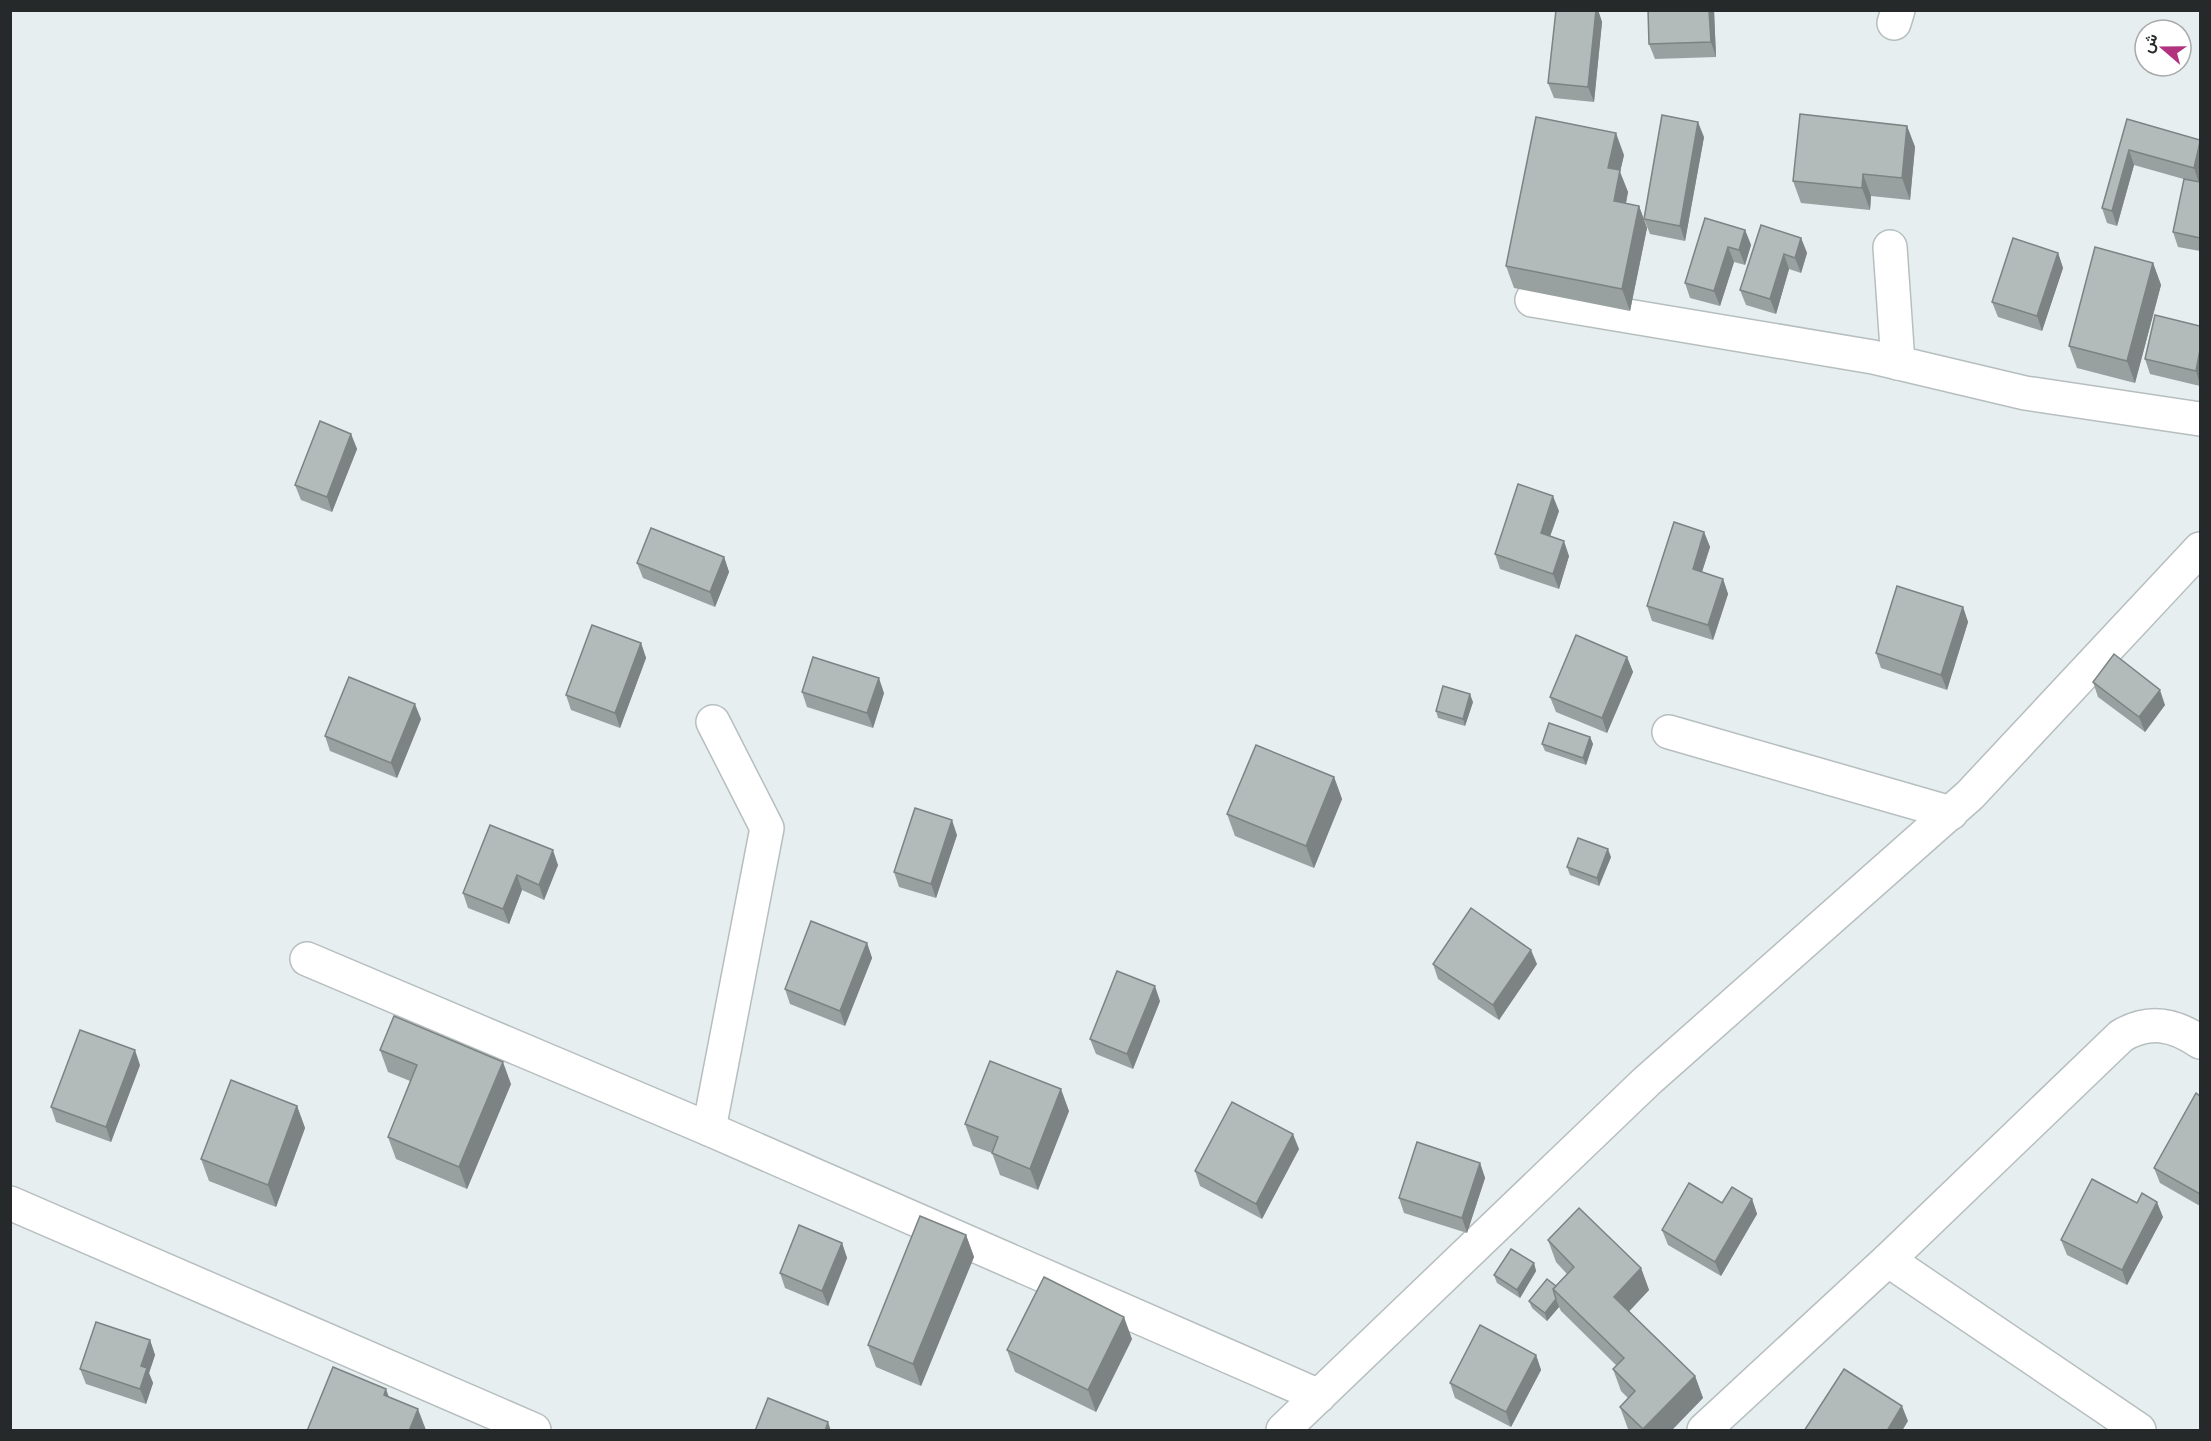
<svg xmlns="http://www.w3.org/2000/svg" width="2211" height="1441" font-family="'Playfair Display',Vazirmatn,serif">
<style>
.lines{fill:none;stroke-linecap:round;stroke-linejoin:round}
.minor-casing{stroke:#b7bebf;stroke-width:36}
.minor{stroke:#fff;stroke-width:33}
.wall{fill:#99a0a0}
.shaded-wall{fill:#7d8282}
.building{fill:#b2baba;stroke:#7d8282;stroke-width:1.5}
</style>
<rect width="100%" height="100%" fill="#e6eeef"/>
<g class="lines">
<defs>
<g id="minor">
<polyline points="1894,23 1898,10"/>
<polyline points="1890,247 1898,363"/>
<polyline points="1532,300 1873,357 2025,393 2200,419"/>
<polyline points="1669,732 1951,813"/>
<polyline points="307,959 709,1129 1319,1396"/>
<polyline points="709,1129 767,828 713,722"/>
<polyline points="10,1203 534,1430"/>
<polyline points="1888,1260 2139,1430"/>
<polyline points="1283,1430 1647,1081 1970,795 2200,549"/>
<path d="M1704,1430L1888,1260L2121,1036C2149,1019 2174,1024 2200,1042"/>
</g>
</defs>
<use href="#minor" class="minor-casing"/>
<use href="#minor" class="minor"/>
</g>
<g class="wall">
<polygon points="1556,10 1598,10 1602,22 1594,102 1554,98 1548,83"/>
<polygon points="1648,10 1714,10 1716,57 1655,59 1649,44"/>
<polygon points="2127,119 2200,140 2200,177 2199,182 2200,182 2200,251 2178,247 2173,232 2187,180 2134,165 2117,226 2107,223 2102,208"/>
<polygon points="1907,126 1915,147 1910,200 1871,196 1870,210 1801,203 1793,181"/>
<polygon points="1704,137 1685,241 1650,234 1644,219"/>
<polygon points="1624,155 1620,172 1628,192 1626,203 1639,206 1647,228 1630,311 1514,288 1506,266"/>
<polygon points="1745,230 1751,245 1745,265 1734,262 1720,306 1690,298 1685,283"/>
<polygon points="1801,238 1807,253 1801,273 1789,269 1776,314 1746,305 1740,290"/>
<polygon points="2058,253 2063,268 2042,331 1998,317 1992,302"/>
<polygon points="2153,263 2161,285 2135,383 2077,368 2069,346"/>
<polygon points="2200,326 2200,386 2150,374 2145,359"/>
<polygon points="351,434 357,449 332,512 301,500 295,485"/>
<polygon points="1559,511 1550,536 1569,556 1559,589 1500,569 1495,554"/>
<polygon points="1704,532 1710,547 1702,572 1723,579 1728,594 1713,640 1652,621 1647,606"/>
<polygon points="724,557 729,572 715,607 643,578 637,563"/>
<polygon points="1963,607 1968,622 1947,690 1881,668 1876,653"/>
<polygon points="641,643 646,658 620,728 571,710 566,695"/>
<polygon points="1627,657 1633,672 1607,733 1556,712 1550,697"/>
<polygon points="2093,682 2165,705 2145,732 2098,697"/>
<polygon points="802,692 884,693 873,728 807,707"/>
<polygon points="1473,702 1465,726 1438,718 1436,711"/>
<polygon points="421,719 397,778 330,751 325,736"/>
<polygon points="1590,737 1593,744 1586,765 1545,751 1542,744"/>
<polygon points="1334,777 1342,799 1314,868 1235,836 1227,814"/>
<polygon points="490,825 558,865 544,900 522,890 509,924 468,908 463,893"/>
<polygon points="957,835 936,898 899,887 894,872"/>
<polygon points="1611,857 1599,886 1570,875 1567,867"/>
<polygon points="867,943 872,958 845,1026 790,1004 785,989"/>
<polygon points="1433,964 1537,964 1499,1020 1438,979"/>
<polygon points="1160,1001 1133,1069 1096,1054 1090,1039"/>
<polygon points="380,1050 511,1084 467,1189 396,1159 388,1137 410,1081 388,1072"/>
<polygon points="140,1065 111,1142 56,1122 51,1107"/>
<polygon points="2200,1096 2200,1206 2160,1183 2154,1168"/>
<polygon points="297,1106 305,1128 276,1207 209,1181 201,1159"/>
<polygon points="1069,1111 1038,1190 1000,1175 992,1153 973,1146 965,1124"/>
<polygon points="1299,1149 1262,1219 1200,1186 1195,1171"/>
<polygon points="1480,1163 1485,1178 1467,1233 1404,1213 1399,1198"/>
<polygon points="1752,1199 1757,1214 1721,1276 1668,1245 1662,1230 1722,1203"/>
<polygon points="2163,1217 2127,1285 2067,1255 2061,1240"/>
<polygon points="966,1235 974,1257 921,1386 876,1367 868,1345"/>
<polygon points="1548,1240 1641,1268 1649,1290 1629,1311 1695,1376 1703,1398 1671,1431 1629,1431 1628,1429 1620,1407 1628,1398 1621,1391 1613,1369 1617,1366 1561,1311 1559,1307 1547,1321 1532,1308 1529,1301 1556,1286 1567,1274 1556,1262"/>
<polygon points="842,1243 847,1258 828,1306 785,1288 780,1273"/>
<polygon points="1534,1263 1536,1271 1520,1298 1497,1283 1494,1275"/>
<polygon points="1132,1339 1096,1412 1015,1372 1007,1350"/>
<polygon points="150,1340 155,1355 149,1373 153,1383 146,1404 86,1384 80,1369"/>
<polygon points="1536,1355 1541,1370 1511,1427 1455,1398 1450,1383"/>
</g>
<g class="shaded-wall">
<polygon points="1596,10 1598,10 1602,22 1594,102 1588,87"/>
<polygon points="1709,10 1714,10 1716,57 1711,42"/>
<polygon points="1698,122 1704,137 1685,241 1680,226"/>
<polygon points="1907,126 1915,147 1910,200 1902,178"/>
<polygon points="1616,133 1624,155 1620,172 1628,192 1622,223 1614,201 1608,168"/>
<polygon points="2200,142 2200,177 2199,183 2194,168"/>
<polygon points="2129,150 2134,165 2117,226 2112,211"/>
<polygon points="1863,174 1871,196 1870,210 1862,188"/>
<polygon points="1639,206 1647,228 1630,311 1622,289"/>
<polygon points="1745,230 1751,245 1745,265 1739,250"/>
<polygon points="1801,238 1807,253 1801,273 1795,258"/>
<polygon points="1728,247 1734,262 1720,306 1714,291"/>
<polygon points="2058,253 2063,268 2042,331 2037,316"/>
<polygon points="1784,254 1789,269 1776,314 1770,299"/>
<polygon points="2153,263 2161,285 2135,383 2127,361"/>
<polygon points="2200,350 2200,385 2196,371"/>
<polygon points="351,434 357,449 332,512 327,497"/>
<polygon points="1553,496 1559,511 1546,548 1541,533"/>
<polygon points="1704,532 1710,547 1698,584 1693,569"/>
<polygon points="1564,541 1569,556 1559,589 1553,574"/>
<polygon points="724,557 729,572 715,607 710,592"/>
<polygon points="1723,579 1728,594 1713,640 1708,625"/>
<polygon points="1963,607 1968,622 1947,690 1941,675"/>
<polygon points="641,643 646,658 620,728 615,713"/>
<polygon points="1627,657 1633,672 1607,733 1602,718"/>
<polygon points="879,678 884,693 873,728 867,713"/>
<polygon points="2160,690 2165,705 2145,732 2139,717"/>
<polygon points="1470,694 1473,702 1465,726 1463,719"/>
<polygon points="415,704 421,719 397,778 391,763"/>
<polygon points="1590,737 1593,744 1586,765 1583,758"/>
<polygon points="1334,777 1342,799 1314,868 1306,846"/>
<polygon points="952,820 957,835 936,898 931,884"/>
<polygon points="1608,849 1611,857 1599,886 1597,878"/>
<polygon points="553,850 558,865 544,900 539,885"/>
<polygon points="517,875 522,890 509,924 503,909"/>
<polygon points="867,943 872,958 845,1026 840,1011"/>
<polygon points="1531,950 1537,964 1499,1020 1493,1005"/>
<polygon points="1155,986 1160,1001 1133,1069 1127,1054"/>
<polygon points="135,1050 140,1065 111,1142 106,1127"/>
<polygon points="503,1062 511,1084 467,1189 459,1167"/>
<polygon points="1061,1089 1069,1111 1038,1190 1030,1169"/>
<polygon points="297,1106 305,1128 276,1207 268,1185"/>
<polygon points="1293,1134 1299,1149 1262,1219 1256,1204"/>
<polygon points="1480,1163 1485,1178 1467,1233 1462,1218"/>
<polygon points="1752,1199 1757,1214 1721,1276 1715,1262"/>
<polygon points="2157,1202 2163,1217 2127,1285 2122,1270"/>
<polygon points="966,1235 974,1257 921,1386 913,1364"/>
<polygon points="842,1243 847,1258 828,1306 822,1291"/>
<polygon points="1534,1263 1536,1271 1520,1298 1517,1290"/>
<polygon points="1641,1268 1649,1290 1622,1319 1614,1297"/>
<polygon points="1556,1299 1559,1307 1547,1321 1545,1313"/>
<polygon points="1124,1317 1132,1339 1096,1412 1088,1390"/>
<polygon points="150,1340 155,1355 149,1373 153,1383 146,1404 140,1389 141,1366"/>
<polygon points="1536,1355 1541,1370 1511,1427 1506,1412"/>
<polygon points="1695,1376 1703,1398 1671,1431 1643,1431 1643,1429"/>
<polygon points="386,1389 394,1411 384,1395"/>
<polygon points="1902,1406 1908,1421 1902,1431 1887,1431"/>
<polygon points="418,1409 426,1430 409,1431"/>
<polygon points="828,1422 831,1431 825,1431"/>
</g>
<g class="building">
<polygon points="1556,10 1596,10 1588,87 1548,83"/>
<polygon points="1648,10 1709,10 1711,42 1649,44"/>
<polygon points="1800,114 1907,126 1902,178 1863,174 1862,188 1793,181"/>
<polygon points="1662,115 1698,122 1680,226 1644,219"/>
<polygon points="1536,117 1616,133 1608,168 1620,170 1614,201 1639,206 1622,289 1506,266"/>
<polygon points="2127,119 2200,140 2200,142 2194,168 2129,150 2112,211 2102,208"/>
<polygon points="2184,179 2200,182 2200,238 2173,232"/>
<polygon points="1705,218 1745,230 1739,250 1728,247 1714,291 1685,283"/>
<polygon points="1761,225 1801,238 1795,258 1784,254 1770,299 1740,290"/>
<polygon points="2013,238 2058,253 2037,316 1992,302"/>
<polygon points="2095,247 2153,263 2127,361 2069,346"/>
<polygon points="2155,315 2200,326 2200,350 2196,371 2145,359"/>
<polygon points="320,421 351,434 327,497 295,485"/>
<polygon points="1518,484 1553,496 1541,533 1564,541 1553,574 1495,554"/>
<polygon points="1674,522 1704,532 1693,569 1723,579 1708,625 1647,606"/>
<polygon points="651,528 724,557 710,592 637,563"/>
<polygon points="1897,586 1963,607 1941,675 1876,653"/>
<polygon points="592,625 641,643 615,713 566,695"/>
<polygon points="1576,635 1627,657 1602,718 1550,697"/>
<polygon points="2114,654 2160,690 2139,717 2093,682"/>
<polygon points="813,657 879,678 867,713 802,692"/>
<polygon points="349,677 415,704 391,763 325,736"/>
<polygon points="1443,686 1470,694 1463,719 1436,711"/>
<polygon points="1549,723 1590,737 1583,758 1542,744"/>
<polygon points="1256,745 1334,777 1306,846 1227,814"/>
<polygon points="915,808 952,820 931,884 894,872"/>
<polygon points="490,825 553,850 539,885 517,875 503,909 463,893"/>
<polygon points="1578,838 1608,849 1597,878 1567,867"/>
<polygon points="1471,908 1531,950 1493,1005 1433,964"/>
<polygon points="811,921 867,943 840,1011 785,989"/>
<polygon points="1117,971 1155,986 1127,1054 1090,1039"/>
<polygon points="394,1016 503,1062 459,1167 388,1137 417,1065 380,1050"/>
<polygon points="80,1030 135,1050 106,1127 51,1107"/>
<polygon points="990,1061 1061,1089 1030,1169 992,1153 998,1137 965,1124"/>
<polygon points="231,1080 297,1106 268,1185 201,1159"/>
<polygon points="2196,1093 2200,1096 2200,1194 2154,1168"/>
<polygon points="1232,1102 1293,1134 1256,1204 1195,1171"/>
<polygon points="1417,1142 1480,1163 1462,1218 1399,1198"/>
<polygon points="2092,1179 2137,1203 2142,1193 2157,1202 2122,1270 2061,1240"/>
<polygon points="1689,1183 1722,1203 1732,1187 1752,1199 1715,1262 1662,1230"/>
<polygon points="1579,1208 1641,1268 1614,1297 1695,1376 1643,1429 1620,1407 1635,1391 1613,1369 1624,1358 1553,1289 1574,1267 1548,1240"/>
<polygon points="920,1216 966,1235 913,1364 868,1345"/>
<polygon points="799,1225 842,1243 822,1291 780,1273"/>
<polygon points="1511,1249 1534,1263 1517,1290 1494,1275"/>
<polygon points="1044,1277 1124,1317 1088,1390 1007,1350"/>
<polygon points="1547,1279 1556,1286 1553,1289 1556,1299 1545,1313 1529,1301"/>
<polygon points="96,1322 150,1340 141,1366 147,1368 140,1389 80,1369"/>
<polygon points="1480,1325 1536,1355 1506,1412 1450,1383"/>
<polygon points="333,1367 386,1389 384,1395 418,1409 409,1431 307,1431"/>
<polygon points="1844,1369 1902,1406 1887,1431 1804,1431"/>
<polygon points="768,1398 828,1422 825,1431 755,1431"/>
</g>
<rect width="2211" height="1441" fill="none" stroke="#26292a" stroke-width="24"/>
<g transform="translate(2163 48) rotate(290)"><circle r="28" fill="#ffffff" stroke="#a8a9aa" stroke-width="1.5"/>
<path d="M0-4.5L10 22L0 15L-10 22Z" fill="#b2327e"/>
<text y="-9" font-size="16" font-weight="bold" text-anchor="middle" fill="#26292a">ش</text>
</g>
</svg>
